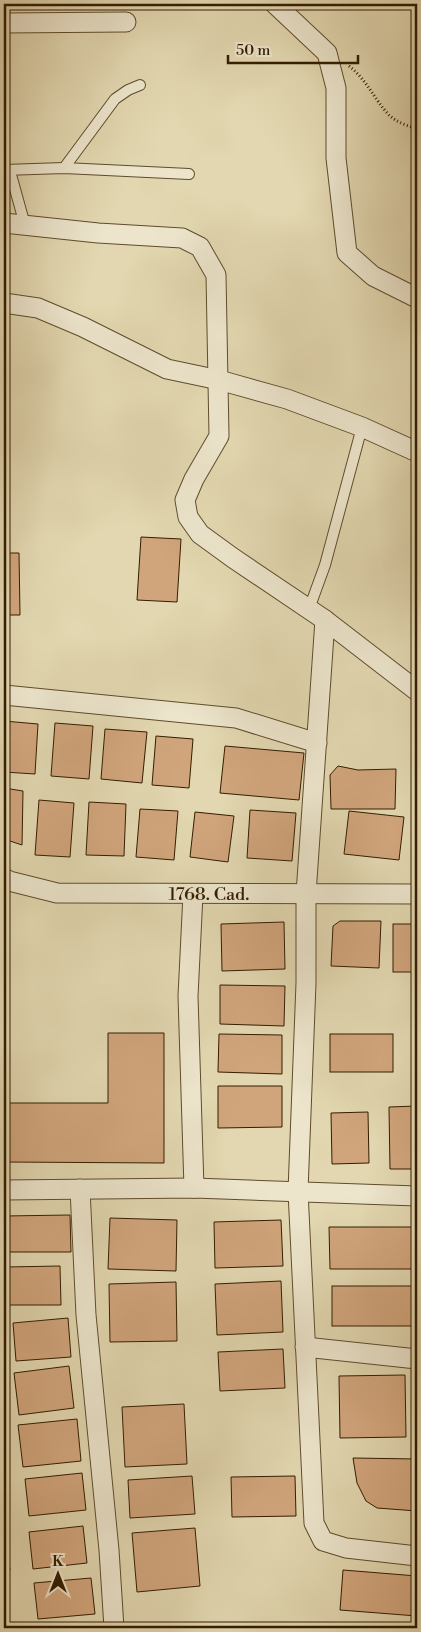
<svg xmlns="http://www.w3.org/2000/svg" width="421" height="1632" font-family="'Libre Bodoni',serif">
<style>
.building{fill:#d1a57c;stroke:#331d00}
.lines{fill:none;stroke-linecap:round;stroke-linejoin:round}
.lane-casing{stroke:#5f4c2c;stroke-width:12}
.street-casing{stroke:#5f4c2c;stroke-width:21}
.path{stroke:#331d00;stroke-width:3;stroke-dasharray:1 2.5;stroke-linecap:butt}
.lane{stroke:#ece5cc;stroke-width:10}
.street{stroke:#ece5cc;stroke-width:19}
.labels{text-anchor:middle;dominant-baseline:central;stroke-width:4.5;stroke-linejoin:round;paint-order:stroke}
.street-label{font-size:18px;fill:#331d00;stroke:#ece5cc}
</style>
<rect width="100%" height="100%" fill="#e2d7b0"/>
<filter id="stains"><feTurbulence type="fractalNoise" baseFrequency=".004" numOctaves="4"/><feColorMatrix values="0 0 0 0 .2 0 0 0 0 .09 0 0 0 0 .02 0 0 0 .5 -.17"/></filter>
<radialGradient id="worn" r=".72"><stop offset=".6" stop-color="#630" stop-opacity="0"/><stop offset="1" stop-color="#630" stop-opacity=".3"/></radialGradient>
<g class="building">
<polygon points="141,537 181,539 177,602 137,600"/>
<polygon points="4,553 19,553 20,615 4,615"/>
<polygon points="4,721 38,724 35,774 4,772"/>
<polygon points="55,723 93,726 89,779 51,776"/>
<polygon points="105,729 147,732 142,783 101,779"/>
<polygon points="156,736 193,739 189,788 152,785"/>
<polygon points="225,746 304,753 299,800 220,793"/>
<polygon points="338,766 358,770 396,769 395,809 331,809 330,775"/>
<polygon points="4,788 23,791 22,845 4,839"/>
<polygon points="39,800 74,803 70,857 35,855"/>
<polygon points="89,802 126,804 124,856 86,855"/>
<polygon points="140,809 178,811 174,860 136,857"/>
<polygon points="250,810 296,813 292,861 247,858"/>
<polygon points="349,811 404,817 399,860 344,854"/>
<polygon points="195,812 234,816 228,862 190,857"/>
<polygon points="340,921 381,921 379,968 331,966 333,926"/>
<polygon points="284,922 285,969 222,971 221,924"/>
<rect x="393" y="924" width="24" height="48"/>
<polygon points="220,985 285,986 284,1026 220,1024"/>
<polygon points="108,1033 164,1033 164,1163 4,1162 4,1103 108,1103"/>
<polygon points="219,1034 282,1035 282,1074 218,1072"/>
<rect x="330" y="1034" width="63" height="38"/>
<polygon points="218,1086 282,1086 282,1127 218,1128"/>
<polygon points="417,1106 417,1169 390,1169 389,1107"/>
<polygon points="368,1112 369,1163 332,1164 331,1113"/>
<polygon points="70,1215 71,1252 4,1252 4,1216"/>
<polygon points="110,1218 177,1220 176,1271 108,1269"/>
<polygon points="281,1220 283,1266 215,1268 214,1222"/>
<polygon points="329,1227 414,1227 414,1269 330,1269"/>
<polygon points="60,1266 61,1305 7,1305 6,1267"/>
<polygon points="281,1281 283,1332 217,1335 215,1284"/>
<polygon points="176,1282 177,1341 110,1342 109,1284"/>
<rect x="332" y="1286" width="83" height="40"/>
<polygon points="68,1318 71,1357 16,1361 13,1323"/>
<polygon points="283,1349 285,1388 220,1391 218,1352"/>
<polygon points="69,1366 74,1408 19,1415 14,1373"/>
<polygon points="405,1375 406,1437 340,1438 339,1376"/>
<polygon points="184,1404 187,1464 125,1467 122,1407"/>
<polygon points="77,1419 81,1461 23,1467 18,1425"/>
<polygon points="353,1458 417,1459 417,1511 377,1508 366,1501 357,1483"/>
<polygon points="82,1473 86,1510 29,1516 25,1479"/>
<polygon points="192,1476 195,1514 130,1518 128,1480"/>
<polygon points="295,1476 296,1516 232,1517 231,1477"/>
<polygon points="83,1526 87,1563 33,1569 29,1532"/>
<polygon points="195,1528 200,1586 137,1592 132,1533"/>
<polygon points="4,1534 10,1570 4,1571"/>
<polygon points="343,1570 417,1576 417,1616 340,1610"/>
<polygon points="91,1578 95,1614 38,1619 34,1583"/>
</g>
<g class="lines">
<defs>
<g id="lane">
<polyline points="64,168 115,99 128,90 140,85"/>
<polyline points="4,170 64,168 189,174"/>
<polyline points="10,171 25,225"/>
<polyline points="309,609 325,565 362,427"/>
</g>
<g id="street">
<polyline points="275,4 327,53 336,88 336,158 347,253 373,276 417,298"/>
<polyline points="4,23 126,22"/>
<polyline points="4,223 98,233 182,238 200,247 216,275 219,436 194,479 185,500 188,517 200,534 233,558 325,620 417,691"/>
<polyline points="4,303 38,308 83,327 167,369 219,380 287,399 362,427 417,452"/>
<polyline points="325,620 306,894 306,983 298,1191 314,1523 323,1541 346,1548 417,1556"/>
<polyline points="4,695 236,718 317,743"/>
<polyline points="4,878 9,881 57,893 417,894"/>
<polyline points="193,894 188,996 194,1188"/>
<polyline points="80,1189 86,1315 109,1550 114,1628"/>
<polyline points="4,1190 194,1188 417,1196"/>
<polyline points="305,1347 417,1359"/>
</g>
</defs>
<use href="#lane" class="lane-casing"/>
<use href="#street" class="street-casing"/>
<path class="path" d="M349,66C367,80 374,99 389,115C396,122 408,126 417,129"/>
<use href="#lane" class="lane"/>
<use href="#street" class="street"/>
</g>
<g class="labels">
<g class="street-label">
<text x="209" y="894">1768. Cad.</text>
</g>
</g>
<rect width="421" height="1632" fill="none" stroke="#e2d7b0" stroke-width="20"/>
<rect x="5" y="5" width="411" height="1622" fill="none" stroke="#331d00" stroke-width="2.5"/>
<rect x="10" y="10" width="401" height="1612" fill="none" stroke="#331d00"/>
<g transform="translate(58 1574)" stroke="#ece5cc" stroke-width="4" paint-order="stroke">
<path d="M0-4L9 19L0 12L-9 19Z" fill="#331d00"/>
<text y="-8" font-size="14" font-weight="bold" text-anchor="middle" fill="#331d00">K</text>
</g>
<path d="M228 55v8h130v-8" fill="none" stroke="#331d00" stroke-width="2.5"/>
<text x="236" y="55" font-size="15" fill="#331d00" stroke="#ece5cc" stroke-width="4" paint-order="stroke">50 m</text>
<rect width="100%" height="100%" filter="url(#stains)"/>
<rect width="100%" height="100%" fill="url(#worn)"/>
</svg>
